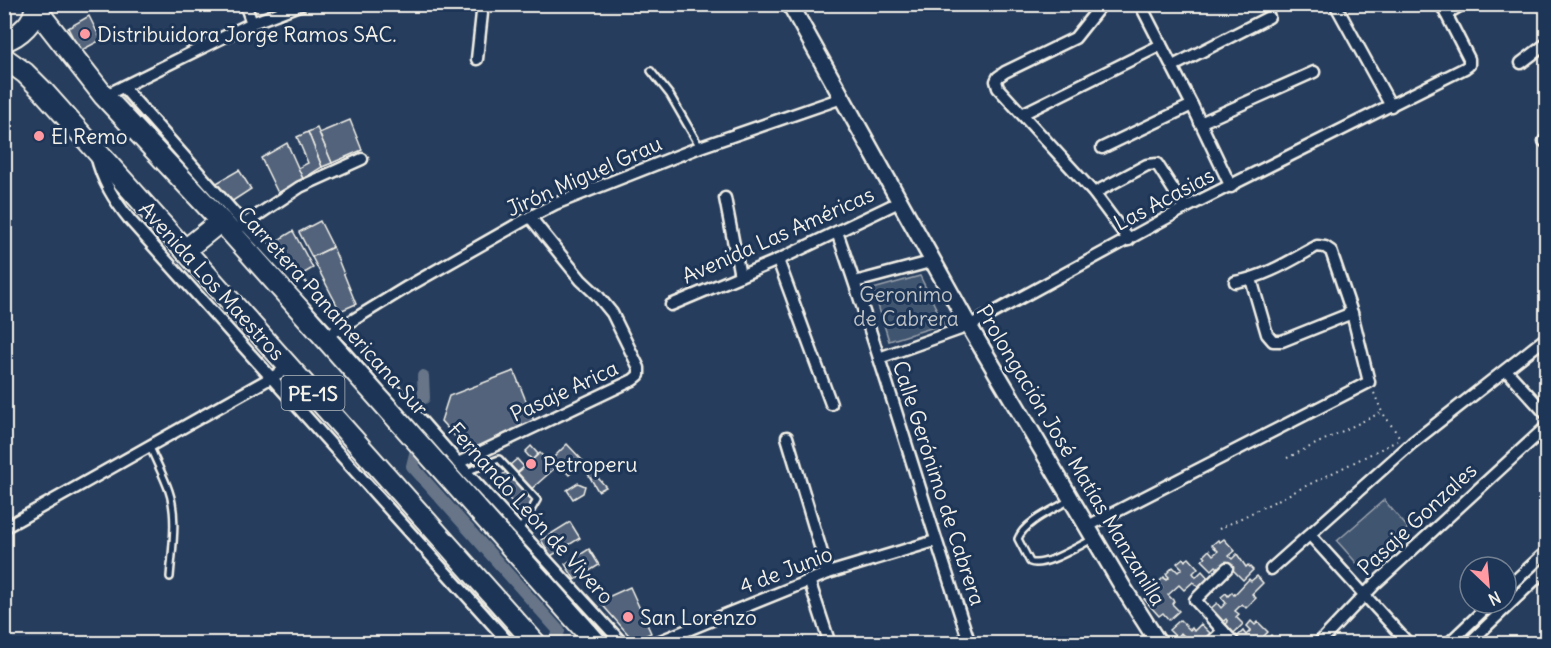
<svg xmlns="http://www.w3.org/2000/svg" width="1551" height="648" font-family="Delius,sans-serif">
<style>
.green{fill:#40546f;stroke:#9aa2ac;stroke-width:1.5}
.lines{fill:none;stroke-linecap:round;stroke-linejoin:round}
.canal{stroke:#677588;stroke-width:12}
.building{fill:#52647b;stroke:#f4f1e8;stroke-width:1.5}
.lane-casing{stroke:#f4f1e8;stroke-width:10}
.street-casing{stroke:#f4f1e8;stroke-width:15}
.secondary-casing{stroke:#f4f1e8;stroke-width:20}
.highway-casing{stroke:#f4f1e8;stroke-width:24}
.path{stroke:#f4f1e8;stroke-width:2;stroke-dasharray:1.5 4.5;stroke-linecap:butt}
.lane{stroke:#1d3557;stroke-width:5}
.street{stroke:#1d3557;stroke-width:10}
.secondary{stroke:#1d3557;stroke-width:15}
.highway{stroke:#1d3557;stroke-width:20}
.poi-dot{fill:#ff9aa2;stroke:#1d3557;stroke-width:2}
.labels{text-anchor:middle;dominant-baseline:central;stroke-width:6;stroke-linejoin:round;paint-order:stroke}
.shield{fill:#1d3557;stroke:#b4b9bc;stroke-width:1.5}
.shield-label{font-size:20px;font-weight:bold;fill:#f4f1e8}
.poi-label{font-size:21px;fill:#f4f1e8;stroke:#1d3557;text-anchor:start}
.street-label{font-size:21px;fill:#f4f1e8;stroke:#1d3557}
.park-label{font-size:21px;fill:#bec2c4;stroke:#1d3557}
</style>
<rect width="100%" height="100%" fill="#263d5d"/>
<filter id="ink" filterUnits="userSpaceOnUse"><feTurbulence type="fractalNoise" baseFrequency=".0167" numOctaves="2"/><feDisplacementMap in="SourceGraphic" scale="12" xChannelSelector="R" yChannelSelector="G"/><feConvolveMatrix kernelMatrix="1 2 1 2 8 2 1 2 1" color-interpolation-filters="sRGB"/></filter>
<g filter="url(#ink)">
<g class="green">
<polygon points="920,276 944,324 889,341 873,289"/>
<polygon points="1384,500 1408,528 1361,568 1337,541"/>
</g>
<g class="lines">
<g class="canal">
<polyline points="423,376 424,398"/>
<polyline points="415,454 412,466 559,631 554,644"/>
</g>
</g>
<g class="building">
<polygon points="89,16 101,40 80,51 68,28"/>
<polygon points="350,120 362,150 332,163 319,133"/>
<polygon points="317,128 332,163 322,167 308,132"/>
<polygon points="308,132 322,167 303,179 298,168 308,163 297,137"/>
<polygon points="287,143 303,179 278,193 261,158"/>
<polygon points="239,170 251,189 231,202 215,184"/>
<polygon points="320,221 333,247 312,257 299,232"/>
<polygon points="293,231 313,268 301,275 275,242"/>
<polygon points="333,247 356,304 340,311 312,257"/>
<polygon points="514,371 534,421 470,453 441,421 449,396"/>
<polygon points="567,444 583,461 569,475 553,458"/>
<polygon points="531,446 538,454 532,460 525,452"/>
<polygon points="540,453 554,469 528,492 513,477"/>
<polygon points="517,459 524,467 517,473 510,465"/>
<polygon points="592,471 606,487 598,491 588,474"/>
<polygon points="506,472 534,503 522,513 494,482"/>
<polygon points="578,483 585,486 583,493 573,499 567,490"/>
<polygon points="570,522 580,538 551,556 541,540"/>
<polygon points="1224,539 1235,551 1229,556 1232,559 1237,554 1246,567 1248,565 1253,570 1243,580 1227,564 1220,570 1216,566 1212,570 1202,560 1206,557 1204,555 1209,550 1213,555 1218,551 1212,545 1218,540 1220,542"/>
<polygon points="589,549 599,565 575,580 565,564"/>
<polygon points="1183,558 1185,561 1189,558 1198,568 1193,573 1196,577 1202,571 1209,579 1199,588 1193,582 1184,590 1179,585 1168,595 1174,601 1172,604 1179,611 1169,620 1163,613 1159,616 1144,599 1154,589 1157,592 1162,588 1158,583 1164,577 1166,580 1169,577 1166,574 1173,567 1178,572 1182,568 1177,563"/>
<polygon points="1257,576 1263,583 1252,594 1256,598 1246,608 1242,604 1235,611 1239,614 1236,617 1243,624 1232,635 1224,626 1228,622 1226,619 1220,624 1208,611 1217,603 1221,608 1226,603 1221,597 1226,593 1228,596 1232,592 1234,595 1249,579 1251,581"/>
<polygon points="630,587 651,633 634,641 599,601"/>
<polygon points="1180,620 1190,630 1192,628 1194,631 1201,624 1210,633 1202,641 1199,638 1193,644 1180,644 1186,638 1181,633 1177,638 1169,630"/>
<polygon points="1251,621 1255,625 1258,622 1268,632 1262,638 1265,641 1271,635 1279,644 1240,644 1235,639 1243,631 1246,635 1251,630 1247,626"/>
</g>
<g class="lines">
<defs>
<g id="lane">
<polyline points="651,71 670,95 700,147"/>
<path d="M150,447C156,462 164,476 169,491C178,517 172,550 170,577"/>
<polyline points="466,472 499,459 537,500 519,531"/>
<path d="M1070,500C1055,509 1024,522 1018,539L1030,562C1044,568 1078,546 1093,539"/>
</g>
<g id="street">
<polyline points="245,4 252,23"/>
<polyline points="1102,4 1075,38 1005,72 998,77 996,81 998,88 1094,193 1129,240"/>
<polyline points="1140,4 1192,105 1231,187"/>
<polyline points="1335,4 1391,106"/>
<polyline points="1446,14 1463,4"/>
<polyline points="477,59 483,4"/>
<polyline points="1521,63 1546,44"/>
<polyline points="1173,66 1269,17"/>
<polyline points="123,87 244,224 340,328 466,472 623,644"/>
<polyline points="104,96 252,23 302,4"/>
<polyline points="1022,114 1161,45"/>
<polyline points="1200,123 1314,72"/>
<polyline points="1544,141 1546,139"/>
<polyline points="1102,148 1192,105"/>
<path d="M96,155C102,181 114,200 130,220L510,644"/>
<polyline points="1094,193 1147,165 1157,164 1185,208"/>
<polyline points="725,198 740,276"/>
<polyline points="240,227 300,187 362,159"/>
<path d="M837,232C885,368 924,507 970,644"/>
<polyline points="778,260 831,404"/>
<polyline points="1251,279 1267,334 1273,341 1282,341 1352,313"/>
<polyline points="855,282 934,261"/>
<polyline points="671,305 778,260 901,201"/>
<polyline points="335,331 407,287 530,217 555,204 700,147 842,98"/>
<polyline points="879,358 969,326 1185,208 1465,68 1469,65 1469,59 1441,4"/>
<polyline points="1506,370 1546,414"/>
<polyline points="787,437 828,573"/>
<polyline points="458,463 633,380 639,375 639,368 612,313 598,296 581,280 530,217"/>
<path d="M1088,526L1369,382L1352,313L1331,251L1325,247L1317,246C1290,261 1265,277 1235,282"/>
<polyline points="4,528 290,367"/>
<polyline points="1310,535 1409,644"/>
<polyline points="1227,568 1195,600 1235,644"/>
<polyline points="1271,569 1412,443 1546,338"/>
<polyline points="809,580 830,644"/>
<polyline points="1506,589 1546,552"/>
<polyline points="653,644 828,573 935,541"/>
<polyline points="1209,644 1223,631"/>
<polyline points="1318,644 1375,584 1546,427"/>
<polyline points="1448,644 1491,603"/>
<polyline points="1468,644 1546,569"/>
</g>
<polyline id="secondary" points="790,4 969,326 1124,589 1159,644"/>
<g id="highway">
<polyline points="36,9 104,96 221,221 597,644"/>
<path d="M4,41C19,36 37,21 35,4"/>
<polyline points="4,58 25,73 43,91 536,644"/>
<polyline points="185,250 221,221"/>
</g>
</defs>
<use href="#lane" class="lane-casing"/>
<use href="#street" class="street-casing"/>
<use href="#secondary" class="secondary-casing"/>
<use href="#highway" class="highway-casing"/>
<g class="path">
<polyline points="1374,393 1382,412 1401,439"/>
<polyline points="1287,458 1382,412"/>
<polyline points="1219,529 1397,441"/>
</g>
<use href="#lane" class="lane"/>
<use href="#street" class="street"/>
<use href="#secondary" class="secondary"/>
<use href="#highway" class="highway"/>
</g>
</g>
<g class="poi-dot">
<circle cx="85" cy="34" r="6"/>
<circle cx="39" cy="136" r="6"/>
<circle cx="531" cy="464" r="6"/>
<circle cx="628" cy="617" r="6"/>
</g>
<g class="labels">
<rect class="shield" x="281.5" y="376" width="63" height="34" rx="4.5"/>
<g class="shield-label">
<text x="313" y="393">PE-1S</text>
</g>
<g class="poi-label">
<text x="97" y="34">Distribuidora Jorge Ramos SAC.</text>
<text x="51" y="136">El Remo</text>
<text x="543" y="464">Petroperu</text>
<text x="640" y="617">San Lorenzo</text>
</g>
<g class="street-label">
<text transform="translate(584 176) rotate(-24)">Jirón Miguel Grau</text>
<text transform="translate(1164 199) rotate(-28)">Las Acasias</text>
<text transform="translate(778 235) rotate(-24)">Avenida Las Américas</text>
<text transform="translate(212 281) rotate(48)">Avenida Los Maestros</text>
<text transform="translate(333 311) rotate(48)">Carretera Panamericana Sur</text>
<text transform="translate(564 391) rotate(-25)">Pasaje Arica</text>
<text transform="translate(1071 455) rotate(59)">Prolongación José Matías Manzanilla</text>
<text transform="translate(939 483) rotate(72)">Calle Gerónimo de Cabrera</text>
<text transform="translate(531 513) rotate(48)">Fernando León de Vivero</text>
<text transform="translate(1417 519) rotate(-43)">Pasaje Gonzales</text>
<text transform="translate(786 570) rotate(-21)">4 de Junio</text>
</g>
<g class="park-label">
<text x="906" y="294">Geronimo<tspan x="906" dy="24">de Cabrera</tspan></text>
</g>
</g>
<rect width="1551" height="648" fill="none" stroke="#1d3557" stroke-width="24"/>
<rect x="12" y="12" width="1527" height="624" fill="none" stroke="#f4f1e8" stroke-width="2" filter="url(#ink)"/>
<g transform="translate(1488 585) rotate(154)"><circle r="28" fill="#1d3557" stroke="#738091" stroke-width="1.5"/>
<path d="M0-4.5L10 22L0 15L-10 22Z" fill="#ff9aa2"/>
<text y="-9" font-size="16" font-weight="bold" text-anchor="middle" fill="#f4f1e8">N</text>
</g>
</svg>
